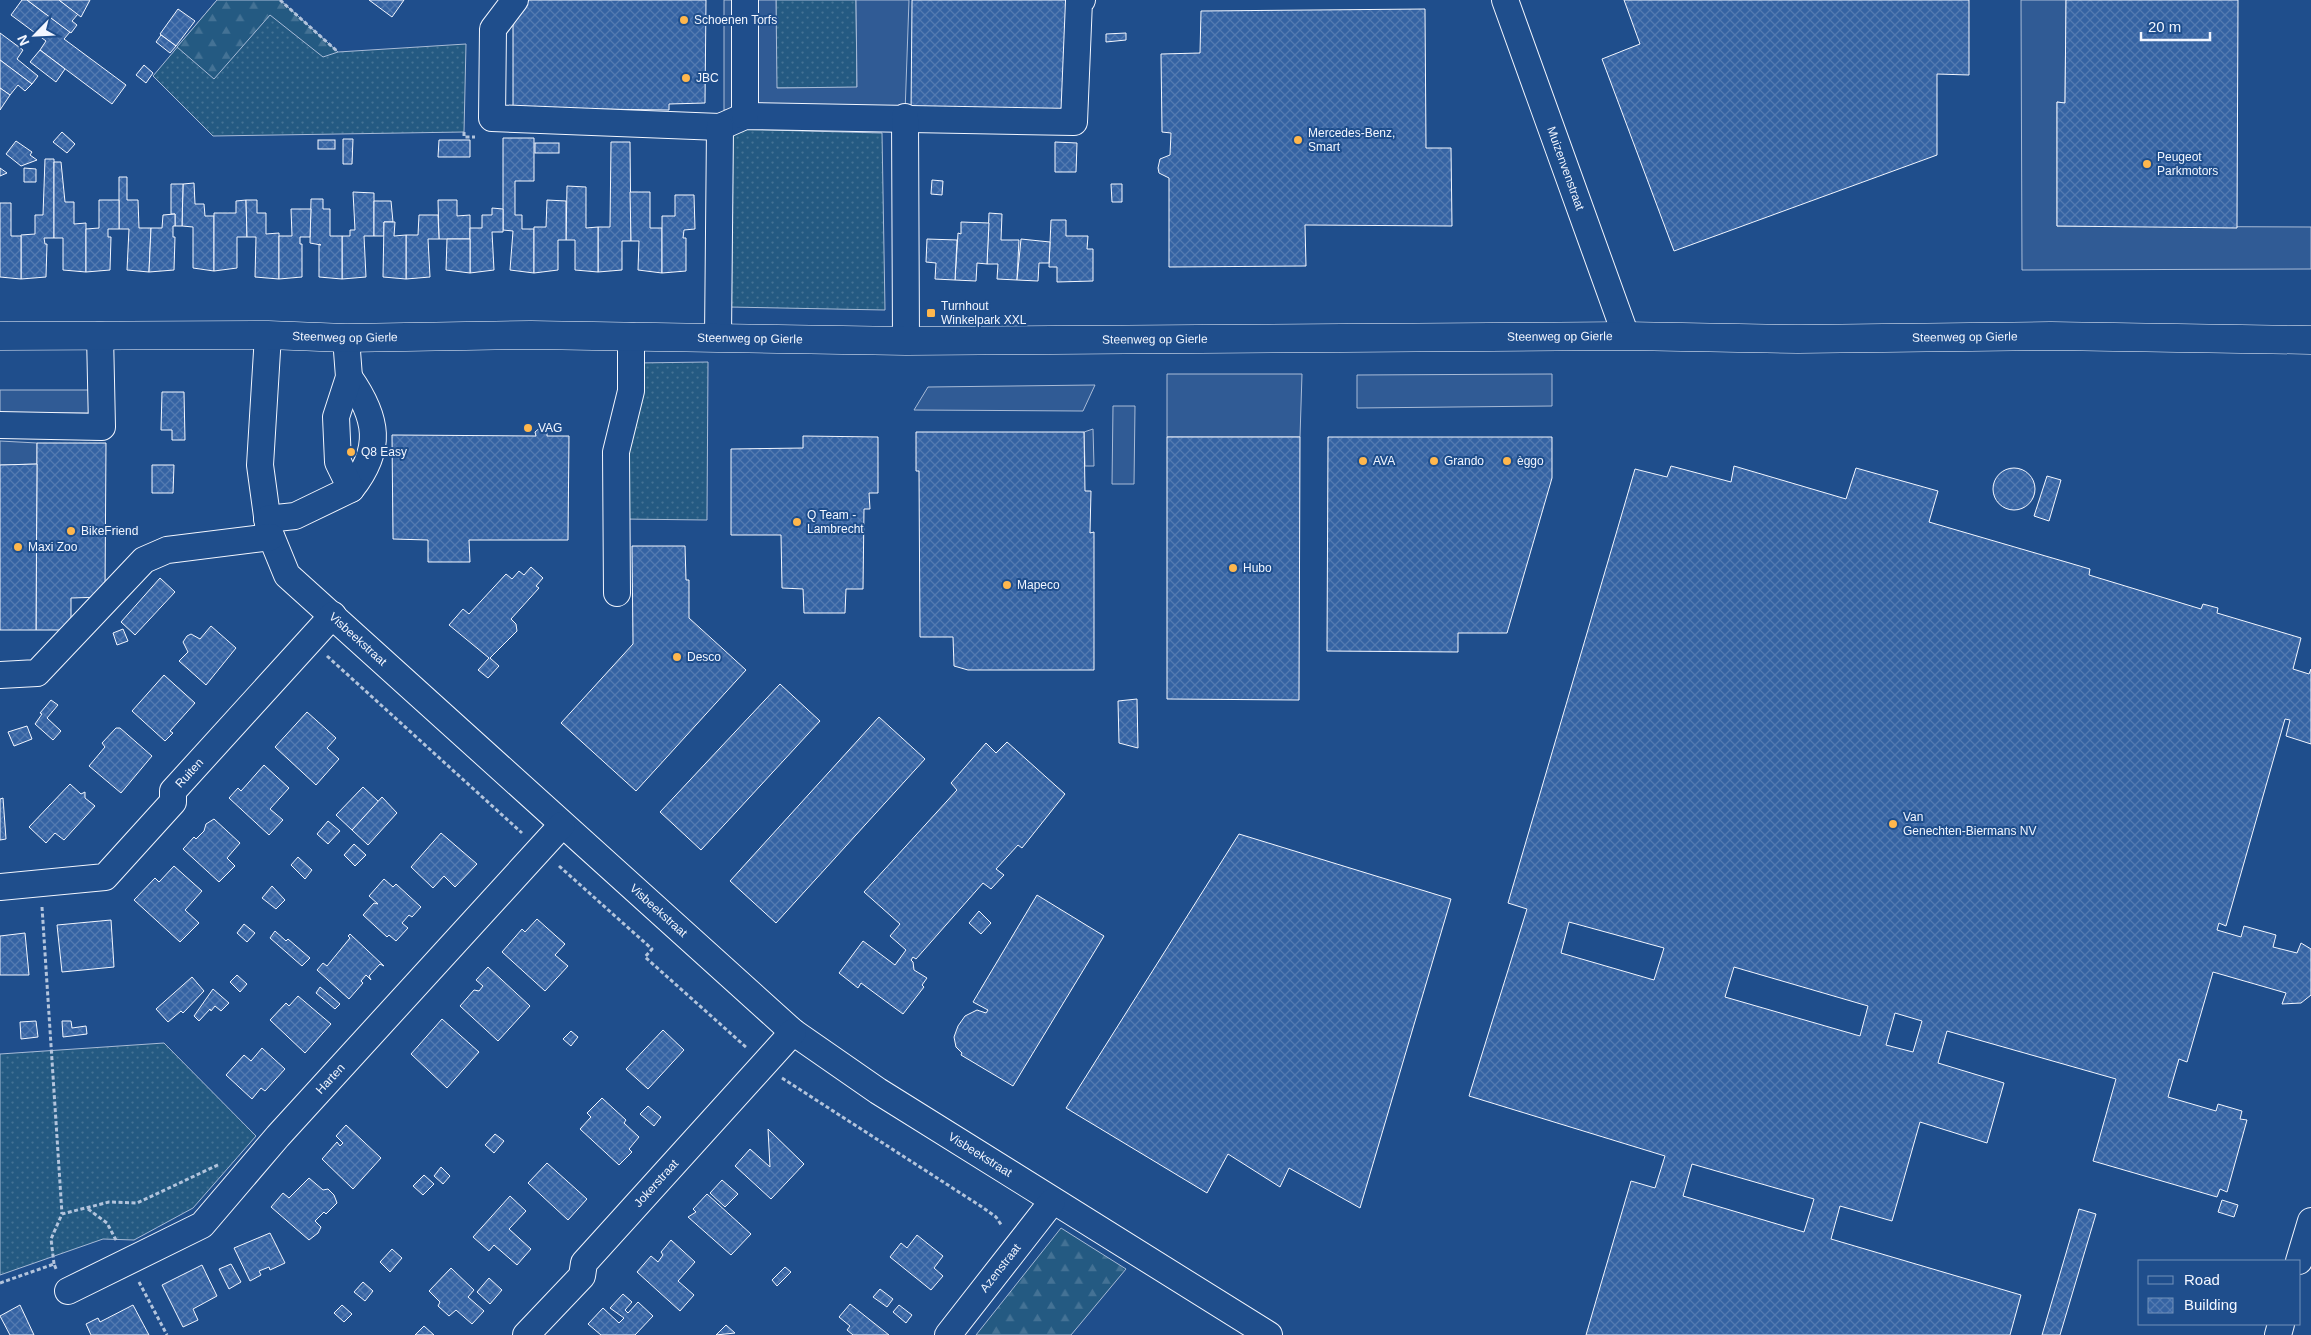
<svg xmlns="http://www.w3.org/2000/svg" width="2311" height="1335" font-family="Arial,sans-serif">
<style>
.grass{fill:url(#grass-dots);stroke:#a8bbd7}
.forest{fill:url(#forest-firs);stroke:#a8bbd7}
.parking{fill:#305b95;stroke:#a8bbd7}
.building{fill:url(#building-cross-hatch);stroke:#f2f6ff;fill-rule:evenodd}
.lines{fill:none;stroke-linecap:round;stroke-linejoin:round}
.minor-casing{stroke:#f2f6ff;stroke-width:28}
.major-casing{stroke:#f2f6ff;stroke-width:29}
.path{stroke:#b3c4dc;stroke-width:3;stroke-dasharray:4 2.5;stroke-linecap:butt}
.minor{stroke:#1f4e8c;stroke-width:26}
.major{stroke:#1f4e8c;stroke-width:28}
.poi-dot{fill:#ffb74d;stroke:#1f4e8c;stroke-width:2}
.labels{text-anchor:middle;dominant-baseline:central;stroke-width:4;stroke-linejoin:round;paint-order:stroke}
.poi-label{font-size:12px;fill:#f2f6ff;stroke:#1f4e8c;text-anchor:start}
.street-label{font-size:12px;fill:#f2f6ff;stroke:#1f4e8c}
</style>
<defs>
<pattern id="grass-dots" width="8" height="8" patternUnits="userSpaceOnUse" patternTransform="scale(1.25)"><rect width="8" height="8" fill="#245a82"/><path d="M2 2h.1M6 6h.1" fill="none" stroke="#447295" stroke-width="1.8" stroke-linecap="round"/></pattern>
<pattern id="forest-firs" width="22" height="20" patternUnits="userSpaceOnUse" patternTransform="scale(1.25)"><rect width="22" height="20" fill="#245a82"/><path d="M5 1l3.5 6h-7zM16 11l3.5 6h-7z" fill="#447295"/></pattern>
<pattern id="building-cross-hatch" width="8" height="8" patternUnits="userSpaceOnUse" patternTransform="scale(1.25)"><rect width="8" height="8" fill="#3563a3"/><path d="M0 0l8 8M0 8l8-8" fill="none" stroke="#537ab1"/></pattern>
</defs>
<rect width="100%" height="100%" fill="#1f4e8c"/>
<g class="grass">
<polygon points="217,0 280,0 338,52 466,44 464,132 213,136 153,76"/>
<polygon points="776,0 856,0 857,88 776,88"/>
<polygon points="730,129 882,133 885,310 729,307"/>
<polygon points="708,362 707,520 623,519 637,363"/>
<polygon points="164,1043 256,1136 193,1208 134,1240 103,1239 0,1275 0,1054"/>
</g>
<g class="forest">
<polygon points="217,0 280,0 338,52 323,57 270,15 214,79 177,47"/>
<polygon points="1061,1228 1126,1269 1071,1335 976,1335"/>
</g>
<g class="parking">
<polygon points="724,0 776,0 777,88 857,87 856,0 909,0 905,113 724,110"/>
<polygon points="2021,0 2066,0 2065,103 2057,102 2057,226 2311,227 2311,269 2022,270"/>
<polygon points="1167,374 1302,374 1300,437 1167,437"/>
<polygon points="1552,374 1552,406 1357,408 1357,375"/>
<polygon points="1095,385 1083,411 914,410 928,387"/>
<rect x="0" y="390" width="89" height="23"/>
<polygon points="1113,406 1135,406 1134,484 1112,484"/>
<polygon points="1093,429 1094,466 1085,466 1084,432"/>
<polygon points="0,441 37,443 37,464 0,465"/>
</g>
<g class="building">
<polygon points="22,0 27,0 70,32 64,39 126,85 112,104 40,50 46,41 11,15"/>
<polygon points="27,0 59,0 78,14 72,21 77,25 71,33"/>
<polygon points="59,0 90,0 81,17"/>
<polygon points="369,0 404,0 392,17"/>
<polygon points="528,0 706,0 705,103 669,104 669,110 513,108 513,20"/>
<polygon points="912,0 1066,0 1067,102 1057,113 911,115"/>
<polygon points="1624,0 1969,0 1969,75 1937,74 1937,155 1674,251 1602,59 1640,44"/>
<polygon points="2066,0 2238,0 2237,228 2057,226 2057,102 2065,103"/>
<polygon points="178,9 195,21 176,46 160,34"/>
<polygon points="1425,9 1426,148 1451,148 1452,226 1305,225 1306,266 1169,267 1169,178 1159,173 1158,168 1160,159 1170,155 1171,133 1162,132 1161,54 1200,53 1201,11"/>
<polygon points="0,33 23,50 17,59 38,76 32,84 0,60"/>
<polygon points="1126,33 1126,40 1106,42 1106,34"/>
<polygon points="161,35 176,46 170,53 156,42"/>
<polygon points="40,50 65,69 56,82 30,62"/>
<polygon points="0,60 32,84 25,91 18,85 10,95 0,88"/>
<polygon points="144,65 153,73 146,83 136,75"/>
<polygon points="0,88 10,95 0,110"/>
<polygon points="62,132 75,144 67,153 53,142"/>
<polygon points="503,138 534,138 534,181 515,181 515,215 522,215 522,229 534,229 534,273 510,270 513,231 503,230"/>
<polygon points="343,139 353,139 352,164 343,164"/>
<rect x="318" y="140" width="17" height="9"/>
<polygon points="439,140 470,140 470,157 438,157"/>
<polygon points="16,141 32,152 30,155 37,160 21,166 6,154"/>
<polygon points="611,142 630,142 631,241 622,241 622,270 598,272 598,227 610,227"/>
<polygon points="1055,142 1077,143 1076,172 1055,172"/>
<rect x="535" y="143" width="24" height="10"/>
<polygon points="45,159 54,159 54,238 44,238 45,244 47,244 46,277 21,279 21,235 35,234 35,215 43,215"/>
<polygon points="54,162 61,162 65,202 74,202 74,224 86,223 86,272 63,270 63,238 54,238"/>
<polygon points="0,168 7,173 0,176"/>
<polygon points="24,168 36,169 36,182 24,182"/>
<polygon points="119,177 127,177 127,200 138,200 139,228 151,228 149,272 127,270 129,229 119,229"/>
<polygon points="932,180 943,181 942,195 931,194"/>
<polygon points="194,183 195,204 204,204 205,216 214,216 214,271 193,268 193,227 182,226 183,184"/>
<polygon points="171,184 183,184 182,226 175,226 175,214 171,214"/>
<polygon points="1111,184 1122,184 1122,202 1112,202"/>
<polygon points="567,186 586,187 586,228 598,227 598,272 575,270 575,240 566,240"/>
<polygon points="353,192 374,193 374,236 364,236 366,277 342,279 342,236 350,236 350,230 355,230"/>
<polygon points="630,192 650,192 650,228 662,228 662,273 638,270 639,241 631,241"/>
<polygon points="675,195 694,195 695,229 684,230 683,238 686,238 686,271 662,273 662,216 675,216"/>
<polygon points="311,199 323,199 323,209 330,209 330,236 342,236 342,279 319,277 319,244 321,245 310,243"/>
<polygon points="99,200 119,200 119,229 108,229 108,237 111,237 110,270 86,272 86,229 99,228"/>
<polygon points="246,200 247,237 237,237 237,268 214,271 214,213 236,213 236,201"/>
<polygon points="246,200 257,200 257,213 266,213 266,234 279,233 279,279 255,277 256,237 247,237"/>
<polygon points="438,200 457,200 457,216 470,215 470,239 439,239"/>
<polygon points="547,200 566,201 566,240 558,240 558,270 534,273 534,227 546,227"/>
<polygon points="374,201 391,201 393,222 384,222 384,236 374,236"/>
<polygon points="0,203 11,203 11,236 21,236 21,279 0,277"/>
<polygon points="492,208 503,209 503,232 492,232 494,270 470,273 470,228 482,228 482,215 492,215"/>
<polygon points="291,209 311,209 310,237 300,237 300,244 302,244 302,277 279,279 279,236 292,236"/>
<polygon points="989,213 1002,214 1001,240 1019,240 1017,280 997,279 998,264 987,264"/>
<polygon points="175,214 175,226 173,226 173,237 175,237 174,270 149,272 151,228 162,228 163,215"/>
<polygon points="419,215 438,215 439,239 428,239 430,277 406,279 406,235 418,235"/>
<polygon points="1051,220 1066,220 1066,236 1088,236 1087,249 1093,249 1093,281 1057,282 1057,267 1049,267"/>
<polygon points="384,222 395,222 394,236 406,235 406,279 383,277"/>
<polygon points="961,222 989,223 987,264 977,263 976,281 955,280 958,233 961,234"/>
<polygon points="447,239 470,239 470,273 446,270"/>
<polygon points="927,239 957,240 955,280 935,279 936,263 926,262"/>
<polygon points="1021,239 1050,242 1049,263 1039,263 1038,281 1017,280"/>
<polygon points="162,392 184,392 185,440 172,440 172,430 161,430"/>
<polygon points="542,426 547,432 547,436 569,436 568,540 469,540 470,562 428,562 428,540 393,539 392,435 536,436 535,432"/>
<polygon points="916,432 1084,432 1085,491 1091,491 1090,533 1094,532 1094,670 968,670 954,666 953,637 920,637 919,471 916,471"/>
<polygon points="803,436 878,437 878,493 869,493 870,509 864,509 863,589 846,589 845,613 804,613 803,589 782,588 781,535 731,535 731,449 803,448"/>
<polygon points="1167,437 1300,437 1299,700 1167,699"/>
<polygon points="1328,437 1552,437 1552,478 1507,633 1458,633 1458,652 1327,651"/>
<polygon points="37,443 106,443 105,597 71,598 71,630 36,630"/>
<polygon points="37,464 36,630 0,630 0,465"/>
<polygon points="152,465 174,465 173,493 152,493"/>
<path d="M1671,466L1731,482L1734,466L1846,499L1856,468L1938,491L1929,522L2090,569L2089,575L2201,609L2203,604L2218,608L2217,613L2301,638L2293,669L2309,674L2311,669V744L2286,736L2290,720L2285,719L2226,926L2219,923L2217,930L2241,937L2244,926L2276,935L2273,947L2297,953L2301,943L2311,949V995L2301,1003L2282,1004L2286,993L2213,972L2187,1062L2179,1059L2168,1097L2216,1111L2218,1104L2242,1111L2240,1119L2247,1120L2227,1192L2220,1189L2217,1197L2093,1161L2116,1079L1947,1031L1938,1063L2004,1083L1987,1143L1920,1122L1892,1221L1840,1206L1831,1239L2021,1295L2010,1335H1586L1631,1181L1655,1188L1665,1156L1469,1096L1527,909L1508,903L1635,469L1667,477ZM1569,922L1664,948L1654,980L1561,953ZM1734,967L1868,1006L1860,1036L1725,997ZM1895,1013L1922,1021L1913,1052L1886,1045ZM1692,1164L1814,1199L1804,1232L1683,1196Z"/>
<circle cx="2014" cy="489" r="21"/>
<polygon points="2047,476 2061,480 2049,521 2034,516"/>
<polygon points="632,546 685,546 686,580 689,580 689,618 746,670 636,791 561,723 633,644"/>
<polygon points="531,567 543,578 536,586 539,588 511,619 516,624 517,631 490,658 499,666 488,678 478,670 489,658 449,625 463,609 469,614 506,574 512,579 519,571 524,575"/>
<polygon points="160,578 175,592 135,635 121,622"/>
<polygon points="211,626 236,648 206,685 179,661 188,652 183,642 187,636 191,634 200,639"/>
<polygon points="123,629 128,641 117,645 113,633"/>
<polygon points="164,675 195,703 170,731 173,733 165,741 132,711"/>
<polygon points="780,684 820,721 701,850 660,812"/>
<polygon points="1137,699 1138,748 1119,743 1118,701"/>
<polygon points="51,700 58,705 47,718 61,731 53,740 35,724 42,714 40,713"/>
<polygon points="307,712 336,738 327,748 339,759 316,785 275,747"/>
<polygon points="879,717 925,759 776,923 730,881"/>
<polygon points="27,726 32,739 14,746 8,732"/>
<polygon points="116,728 120,728 152,756 121,793 89,766 105,747 102,743"/>
<polygon points="1007,742 1065,794 1022,848 1018,845 996,869 1004,875 991,889 983,883 916,959 913,957 911,960 913,962 914,970 927,978 922,985 924,987 903,1014 861,983 858,988 839,973 863,941 895,965 906,950 890,936 900,924 864,892 957,790 951,783 986,743 996,753"/>
<polygon points="264,765 289,788 270,809 283,820 269,835 229,798 238,788 241,791"/>
<polygon points="70,784 81,794 85,792 85,798 95,806 64,840 55,833 46,843 29,827"/>
<polygon points="363,787 379,802 352,830 336,815"/>
<polygon points="382,797 397,813 368,845 352,830"/>
<polygon points="3,798 6,839 0,840 0,799"/>
<polygon points="214,819 240,843 227,858 235,866 219,882 183,849 194,837 196,839 204,831 206,824"/>
<polygon points="328,821 340,831 328,844 317,834"/>
<polygon points="441,833 477,864 455,887 444,876 433,888 411,867"/>
<polygon points="1239,834 1451,899 1360,1208 1289,1168 1280,1187 1228,1154 1207,1193 1066,1108"/>
<polygon points="354,844 366,855 355,866 344,855"/>
<polygon points="298,857 312,870 305,879 291,865"/>
<polygon points="174,866 202,891 185,910 199,923 180,942 134,900 155,878 159,882"/>
<polygon points="384,879 393,887 396,884 421,907 412,917 409,915 402,923 408,928 396,941 389,935 387,937 363,915 374,903 378,904 369,896"/>
<polygon points="272,886 285,900 276,909 262,898"/>
<polygon points="1037,895 1104,936 1013,1086 961,1055 962,1053 956,1047 954,1037 958,1026 965,1016 977,1010 986,1013 988,1010 973,1002"/>
<polygon points="979,911 991,923 981,934 969,923"/>
<polygon points="537,919 565,944 555,955 568,966 545,991 502,952 522,929 525,932"/>
<polygon points="111,920 114,967 62,972 57,925"/>
<polygon points="244,924 255,933 247,942 237,933"/>
<polygon points="275,931 286,941 288,939 310,958 302,966 270,938"/>
<polygon points="25,933 29,975 0,975 0,936"/>
<polygon points="350,934 384,966 380,964 369,976 371,980 366,975 361,981 363,983 349,999 317,970 323,963 327,966 350,938 348,936"/>
<polygon points="488,967 530,1006 498,1041 460,1006 474,990 479,991 483,986 476,980"/>
<polygon points="237,975 247,984 240,992 230,982"/>
<polygon points="192,977 204,991 183,1013 181,1011 168,1022 156,1009"/>
<polygon points="320,987 340,1004 335,1009 316,993"/>
<polygon points="213,989 229,1003 221,1011 215,1006 211,1011 210,1009 199,1021 194,1016"/>
<polygon points="298,996 331,1024 305,1053 270,1020 286,1003 289,1006"/>
<polygon points="442,1019 479,1052 447,1088 411,1054"/>
<polygon points="36,1021 38,1037 21,1039 20,1022"/>
<polygon points="62,1021 71,1021 72,1028 86,1026 87,1034 63,1037"/>
<polygon points="663,1030 684,1050 648,1089 626,1069"/>
<polygon points="571,1031 578,1037 571,1046 563,1039"/>
<polygon points="262,1048 285,1069 265,1091 261,1088 252,1099 226,1075 244,1055 251,1061"/>
<polygon points="602,1098 626,1120 624,1123 639,1137 629,1149 632,1152 619,1165 580,1129 591,1117 587,1113"/>
<polygon points="648,1106 661,1117 654,1126 640,1114"/>
<polygon points="346,1125 381,1158 353,1189 322,1159 337,1142 340,1146 343,1143 336,1136"/>
<polygon points="768,1129 804,1164 771,1199 735,1166 750,1149 770,1167"/>
<polygon points="495,1134 504,1141 494,1153 485,1145"/>
<polygon points="547,1163 587,1199 568,1220 528,1183"/>
<polygon points="441,1167 450,1176 443,1184 434,1176"/>
<polygon points="424,1175 434,1184 423,1195 413,1186"/>
<polygon points="309,1178 323,1190 328,1189 334,1195 337,1203 326,1214 324,1212 315,1221 321,1227 318,1233 309,1240 271,1207 283,1193 289,1198"/>
<polygon points="722,1180 738,1194 725,1207 710,1193"/>
<polygon points="707,1194 751,1234 731,1255 688,1217 696,1212 693,1209"/>
<polygon points="510,1196 526,1211 509,1229 531,1249 517,1265 494,1245 489,1251 473,1237"/>
<polygon points="2222,1200 2238,1205 2234,1217 2218,1212"/>
<polygon points="2079,1209 2096,1214 2060,1335 2042,1335"/>
<polygon points="270,1233 285,1263 270,1270 269,1267 259,1271 261,1275 250,1281 234,1248"/>
<polygon points="917,1235 943,1256 934,1268 943,1276 931,1290 890,1257 901,1243 907,1248"/>
<polygon points="671,1240 695,1262 678,1281 694,1295 680,1311 637,1272 651,1256 658,1262 663,1255 661,1252"/>
<polygon points="392,1249 402,1258 390,1272 380,1262"/>
<polygon points="231,1264 241,1282 229,1289 219,1269"/>
<polygon points="202,1265 217,1296 193,1309 198,1320 183,1327 162,1285"/>
<polygon points="785,1267 791,1272 777,1286 772,1280"/>
<polygon points="451,1268 474,1290 468,1297 484,1311 472,1324 456,1310 449,1316 438,1306 440,1302 429,1291"/>
<polygon points="489,1278 502,1290 490,1304 477,1292"/>
<polygon points="363,1282 373,1291 365,1301 354,1292"/>
<polygon points="880,1289 893,1299 887,1307 873,1297"/>
<polygon points="623,1294 632,1302 625,1310 628,1313 638,1302 653,1316 635,1335 601,1335 588,1324 603,1308 619,1323 624,1318 610,1308"/>
<polygon points="850,1304 889,1335 853,1335 847,1330 850,1326 839,1317"/>
<polygon points="20,1305 34,1335 10,1335 0,1316"/>
<polygon points="133,1305 149,1335 91,1335 86,1324 98,1318 100,1322"/>
<polygon points="342,1305 352,1314 344,1322 334,1313"/>
<polygon points="899,1305 912,1315 906,1323 893,1312"/>
<polygon points="726,1325 735,1333 716,1335"/>
<polygon points="424,1326 434,1335 415,1335"/>
</g>
<g class="lines">
<defs>
<g id="minor">
<polyline points="515,0 493,29 492,118 720,127 745,116 1074,122 1079,1 1082,0"/>
<path id="s1" d="M1505,0L1626,336"/>
<polyline points="745,116 745,0"/>
<polyline points="905,117 906,341"/>
<path id="s2" d="M268,335L260,465L269,531L287,575L793,1032L878,1091L1269,1335"/>
<polyline points="718,337 720,127"/>
<path d="M349,377C378,418 383,449 351,489"/>
<polyline points="0,425 102,427 100,335"/>
<polyline points="267,519 295,516 351,489 338,462 336,417 349,377 346,338"/>
<polyline points="617,593 616,452 631,391 631,336"/>
<polyline points="0,675 37,673 144,560 167,550 271,537"/>
<path id="s3" d="M0,887L105,877L173,802V791L333,615"/>
<polyline points="2299,1261 2311,1221"/>
<path id="s4" d="M68,1291L202,1225L278,1136L562,825"/>
<path id="s5" d="M526,1335L582,1276L584,1263L793,1032"/>
<path id="s6" d="M948,1335L1052,1202"/>
<polyline points="2278,1335 2281,1324"/>
</g>
<g id="major">
<path id="s7" d="M0,336L268,335L346,338L531,335L906,341L1626,336L1798,339L2051,336L2311,340"/>
</g>
</defs>
<use href="#minor" class="minor-casing"/>
<use href="#major" class="major-casing"/>
<g class="path">
<polyline points="280,0 338,52"/>
<polyline points="464,132 464,137 475,137"/>
<polyline points="327,656 522,833"/>
<polyline points="559,866 652,949 645,957 747,1048"/>
<polyline points="42,907 62,1214"/>
<polyline points="782,1078 982,1207 996,1217 1002,1226"/>
<polyline points="88,1209 107,1223 117,1242"/>
<polyline points="54,1264 51,1239 62,1214 109,1202 137,1203 220,1164"/>
<polyline points="139,1282 167,1335"/>
<polyline points="0,1283 54,1264 57,1271"/>
</g>
<use href="#minor" class="minor"/>
<use href="#major" class="major"/>
</g>
<g class="poi-dot">
<circle cx="684" cy="20" r="5"/>
<circle cx="686" cy="78" r="5"/>
<circle cx="1298" cy="140" r="5"/>
<circle cx="2147" cy="164" r="5"/>
<rect x="926" y="308" width="10" height="10" rx="2.5"/>
<circle cx="528" cy="428" r="5"/>
<circle cx="351" cy="452" r="5"/>
<circle cx="1363" cy="461" r="5"/>
<circle cx="1434" cy="461" r="5"/>
<circle cx="1507" cy="461" r="5"/>
<circle cx="797" cy="522" r="5"/>
<circle cx="71" cy="531" r="5"/>
<circle cx="18" cy="547" r="5"/>
<circle cx="1233" cy="568" r="5"/>
<circle cx="1007" cy="585" r="5"/>
<circle cx="677" cy="657" r="5"/>
<circle cx="1893" cy="824" r="5"/>
</g>
<g class="labels">
<g class="poi-label">
<text x="694" y="20">Schoenen Torfs</text>
<text x="696" y="78">JBC</text>
<text x="1308" y="133">Mercedes-Benz,<tspan x="1308" dy="14">Smart</tspan></text>
<text x="2157" y="157">Peugeot<tspan x="2157" dy="14">Parkmotors</tspan></text>
<text x="941" y="306">Turnhout<tspan x="941" dy="14">Winkelpark XXL</tspan></text>
<text x="538" y="428">VAG</text>
<text x="361" y="452">Q8 Easy</text>
<text x="1373" y="461">AVA</text>
<text x="1444" y="461">Grando</text>
<text x="1517" y="461">èggo</text>
<text x="807" y="515">Q Team -<tspan x="807" dy="14">Lambrecht</tspan></text>
<text x="81" y="531">BikeFriend</text>
<text x="28" y="547">Maxi Zoo</text>
<text x="1243" y="568">Hubo</text>
<text x="1017" y="585">Mapeco</text>
<text x="687" y="657">Desco</text>
<text x="1903" y="817">Van<tspan x="1903" dy="14">Genechten-Biermans NV</tspan></text>
</g>
<g class="street-label">
<text stroke="none"><textPath href="#s1" startOffset="179">Muizenvenstraat</textPath></text>
<text stroke="none"><textPath href="#s7" startOffset="1560">Steenweg op Gierle</textPath></text>
<text stroke="none"><textPath href="#s7" startOffset="345">Steenweg op Gierle</textPath></text>
<text stroke="none"><textPath href="#s7" startOffset="1965">Steenweg op Gierle</textPath></text>
<text stroke="none"><textPath href="#s7" startOffset="750">Steenweg op Gierle</textPath></text>
<text stroke="none"><textPath href="#s7" startOffset="1155">Steenweg op Gierle</textPath></text>
<text stroke="none"><textPath href="#s2" startOffset="340">Visbeekstraat</textPath></text>
<text stroke="none"><textPath href="#s3" startOffset="242">Ruiten</textPath></text>
<text stroke="none"><textPath href="#s2" startOffset="745">Visbeekstraat</textPath></text>
<text stroke="none"><textPath href="#s4" startOffset="344">Harten</textPath></text>
<text stroke="none"><textPath href="#s2" startOffset="1150">Visbeekstraat</textPath></text>
<text stroke="none"><textPath href="#s5" startOffset="202">Jokerstraat</textPath></text>
<text stroke="none"><textPath href="#s6" startOffset="85">Azenstraat</textPath></text>
</g>
</g>
<rect x="2138" y="1260" width="162" height="65" fill="#1f4e8c" stroke="#7391ba"/>
<rect x="2148" y="1276" width="25" height="8" fill="#1f4e8c" stroke="#7391ba"/>
<text x="2184" y="1285" font-size="15" fill="#f2f6ff">Road</text>
<rect x="2148" y="1298" width="25" height="15" fill="url(#building-cross-hatch)" stroke="#7391ba"/>
<text x="2184" y="1310" font-size="15" fill="#f2f6ff">Building</text>
<g transform="translate(35 35) rotate(246)" stroke="#1f4e8c" stroke-width="4" paint-order="stroke">
<path d="M0-4L9 19L0 12L-9 19Z" fill="#f2f6ff"/>
<text y="-8" font-size="14" font-weight="bold" text-anchor="middle" fill="#f2f6ff">N</text>
</g>
<path d="M2141 32v8h69v-8" fill="none" stroke="#f2f6ff" stroke-width="2.5"/>
<text x="2148" y="32" font-size="15" fill="#f2f6ff" stroke="#1f4e8c" stroke-width="4" paint-order="stroke">20 m</text>
</svg>
